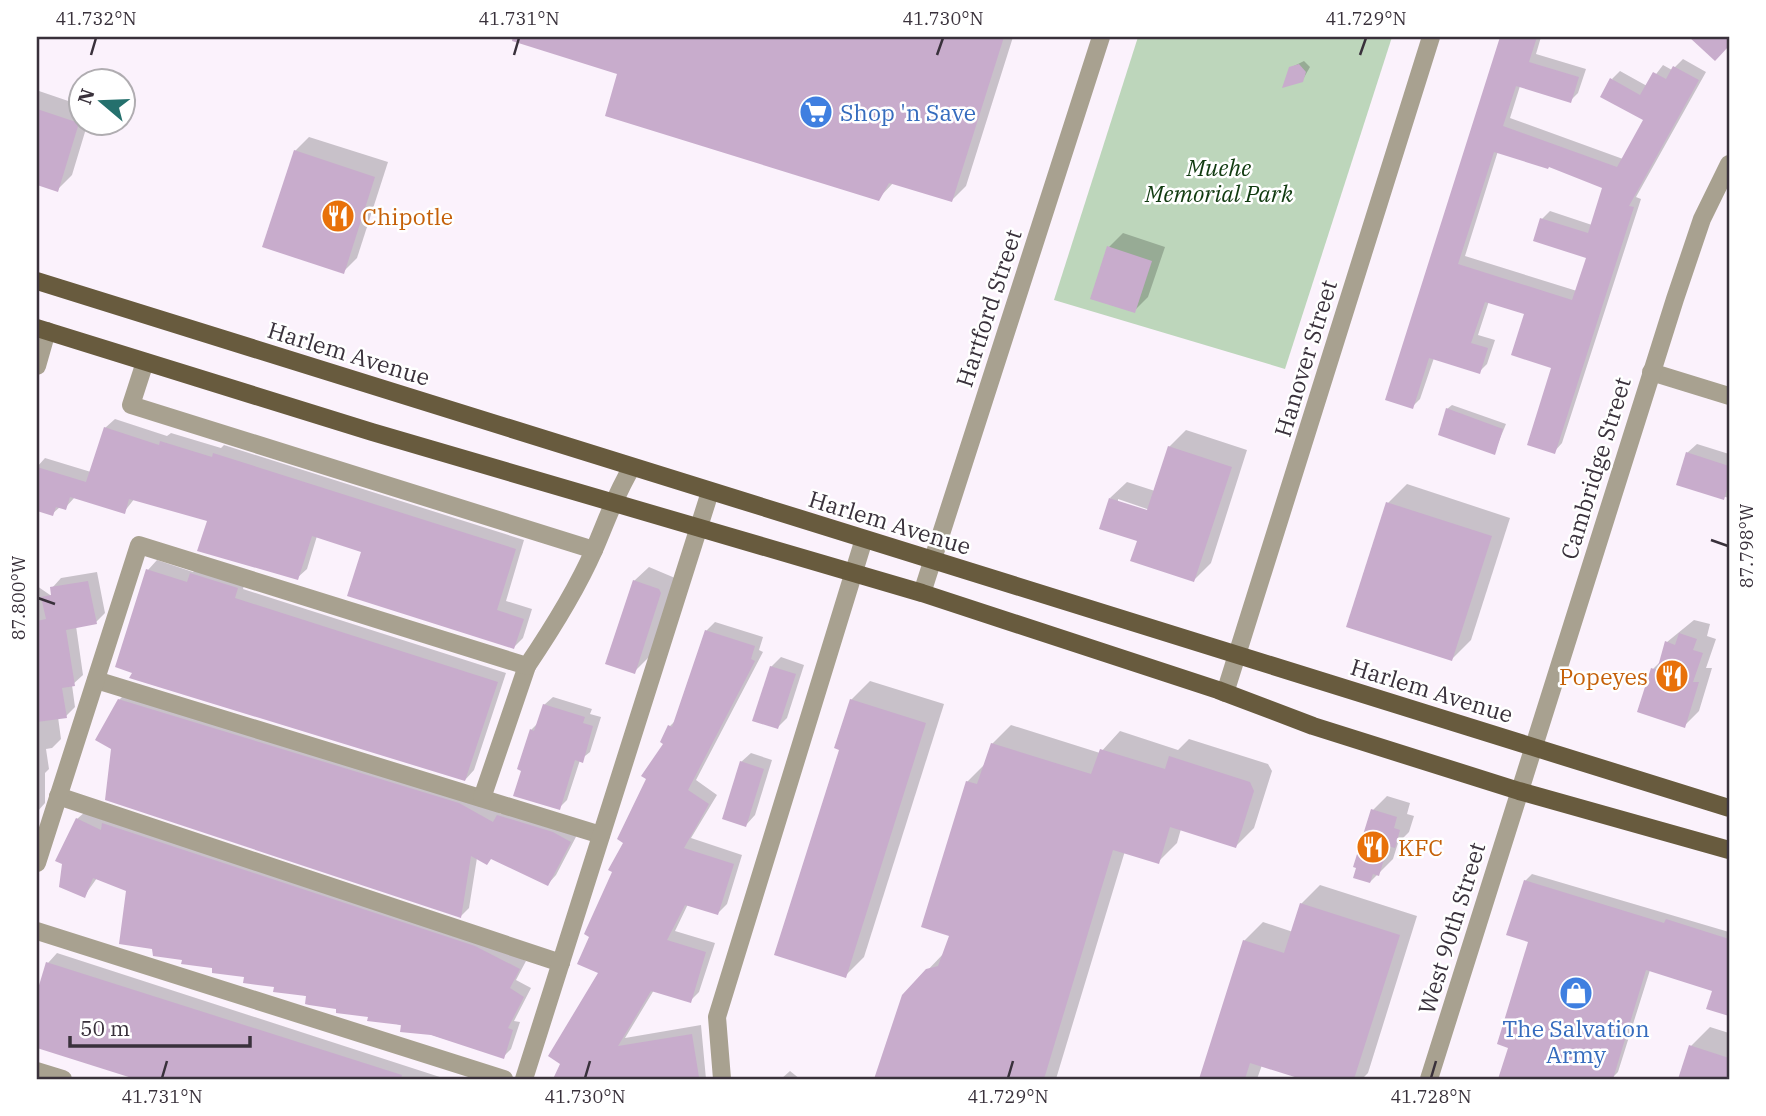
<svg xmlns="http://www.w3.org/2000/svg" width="1766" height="1116" font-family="'IBM Plex Serif',serif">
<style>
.green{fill:#bdd6bb}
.shadow{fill:#0003;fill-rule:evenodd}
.building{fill:#c8accc;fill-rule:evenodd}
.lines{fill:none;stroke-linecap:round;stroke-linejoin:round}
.minor{stroke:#a8a190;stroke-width:18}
.major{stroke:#685b3e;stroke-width:18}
.ticks{fill:none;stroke:#39313b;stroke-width:2.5}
.labels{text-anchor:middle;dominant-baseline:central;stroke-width:5;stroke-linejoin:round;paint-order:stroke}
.shop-label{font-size:23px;fill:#366cbe;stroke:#fff;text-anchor:start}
.park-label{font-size:23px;font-style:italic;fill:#113b10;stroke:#fff}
.food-label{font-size:23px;fill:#c56008;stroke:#fff;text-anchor:start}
.street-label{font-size:23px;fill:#39313b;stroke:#fff}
.neatline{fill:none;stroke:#39313b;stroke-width:2.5}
.ticks-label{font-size:18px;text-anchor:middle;fill:#39313b}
</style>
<rect width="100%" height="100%" fill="#fbf2fc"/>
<polygon class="green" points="1138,37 1392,37 1285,369 1054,300"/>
<g class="shadow">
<polygon points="505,37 1013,37 966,186 952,200 894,182 878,199 619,73"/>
<path d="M1502,37H1541L1536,54L1586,69L1578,93L1570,101L1520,86L1510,118L1623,159L1645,119L1612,79L1620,71L1647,86L1663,65L1672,70L1683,59L1706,72L1636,197L1641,199L1562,443L1554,452L1553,367L1526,313L1489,301L1478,335L1495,340L1487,364L1479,372L1434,358L1420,399L1412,407L1387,399ZM1498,151L1550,165L1605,187L1592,225L1550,211L1542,219L1588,257L1577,291L1465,256Z"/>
<polygon points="1304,61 1310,67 1302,81 1290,68"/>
<polygon points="39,91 80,105 80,122 88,122 72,175 57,190 37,183"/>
<polygon points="309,137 388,162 357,258 343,272 295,151"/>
<polygon points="1123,233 1165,247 1148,297 1134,311 1109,247"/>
<polygon points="1452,405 1506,424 1494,453 1447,409"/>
<polygon points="115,419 167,436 171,433 221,448 224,445 524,540 506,601 532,609 523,638 514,647 364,550 317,536 307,569 297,578 209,520 135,498 124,512 75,497 65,508 60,507 52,514 37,509 37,467 45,458 91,472 105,428"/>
<path d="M1186,430L1247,450L1211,563L1194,580L1139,539L1110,498L1127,482L1155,491L1169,447ZM1118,499L1156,512L1155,515L1118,502Z"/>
<polygon points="1697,444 1729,454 1729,498 1678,484 1687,453"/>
<polygon points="1407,484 1510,518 1471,640 1452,659 1388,503"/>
<polygon points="157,560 193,572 201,564 246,579 243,589 506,673 474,770 465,780 148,570"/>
<polygon points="649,567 675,578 649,657 634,672 634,581"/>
<polygon points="97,572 105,613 96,622 76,626 83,675 72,685 75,707 66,716 58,717 61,739 52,748 46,749 49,769 45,773 45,803 37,812 37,586 53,597 52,588 61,578"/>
<polygon points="1694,620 1710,624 1707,636 1716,639 1706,668 1712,668 1699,711 1684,726 1653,669 1661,661 1667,642"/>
<polygon points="715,622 763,637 759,650 763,652 696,780 717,795 691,838 742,855 727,904 718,913 688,904 675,931 715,943 699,992 690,1001 654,990 625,1038 701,1025 706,1079 629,1079 629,1075 627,1079 555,1079 600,973 614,871 666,744 670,726 676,720 706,631"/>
<polygon points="781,657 804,665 787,718 778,727 771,667"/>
<polygon points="870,681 944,704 864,957 845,976 841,748 851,700"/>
<polygon points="128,691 468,795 501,814 507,808 578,833 556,875 548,884 493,857 477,858 469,908 461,916 119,700"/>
<polygon points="553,697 592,709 590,714 601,717 590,752 580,760 567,800 559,808 531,730 539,722 544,705"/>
<polygon points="1011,725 1100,753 1120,731 1178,750 1189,739 1268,764 1272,771 1254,828 1236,846 1181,829 1177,843 1158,862 1125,851 1056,1079 876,1079 903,996 945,952 951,935 967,782 986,763 992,744"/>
<polygon points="751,753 772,760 755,815 746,825 741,762"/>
<polygon points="1387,796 1410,803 1407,814 1414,816 1409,832 1398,843 1393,859 1370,882 1373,810"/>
<polygon points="85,812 106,821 111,816 483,939 526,961 516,980 531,988 514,1021 520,1022 511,1049 503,1057 184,958 128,890 97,878 85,895 77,819"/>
<polygon points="1532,874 1729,932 1729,1014 1709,1008 1715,990 1650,970 1618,1072 1612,1078 1500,1079 1510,1046 1530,941 1525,881"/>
<polygon points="1320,885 1417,916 1368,1073 1362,1079 1307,1079 1262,1065 1257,1079 1201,1079 1244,941 1263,922 1293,932 1301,904"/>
<polygon points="57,953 446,1079 145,1079 37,1046 37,1012 43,991 39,989 48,963"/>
<polygon points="1710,1027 1729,1033 1729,1079 1680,1079 1691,1046"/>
<polygon points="790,1071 800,1079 781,1079"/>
</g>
<g class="building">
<polygon points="513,37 1004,37 952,202 889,183 879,201 605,116 617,74 512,41"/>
<path d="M1500,37H1537L1529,62L1579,77L1571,103L1516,86L1503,126L1617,167L1643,120L1600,97L1610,78L1640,95L1653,72L1666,79L1673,66L1699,80L1629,206L1634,207L1555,454L1527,445L1551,368L1511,355L1524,314L1485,302L1471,343L1488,348L1480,374L1429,358L1413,409L1385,400ZM1494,152L1548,169L1549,167L1602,188L1588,233L1540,218L1533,241L1586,258L1572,300L1458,264Z"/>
<polygon points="1689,37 1729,37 1729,46 1715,61"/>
<polygon points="1299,64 1306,72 1303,82 1282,88 1289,67"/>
<polygon points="37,109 79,123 58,192 37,185"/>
<polygon points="294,150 375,177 344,274 262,247"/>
<polygon points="1107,246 1152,261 1135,313 1090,299"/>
<polygon points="1446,408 1503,429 1495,455 1438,435"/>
<polygon points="104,427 159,445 160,441 212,457 213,453 516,549 497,610 524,619 514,649 347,596 361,552 312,536 298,580 197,551 207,521 129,499 125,514 70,497 66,510 56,507 53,516 37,511 37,467 86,482"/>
<polygon points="1168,446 1232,467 1194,582 1130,561 1137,541 1099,529 1109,498 1147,510"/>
<polygon points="1686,452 1729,466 1729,482 1724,500 1676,485"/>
<polygon points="1386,502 1492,536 1452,661 1346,627"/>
<polygon points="146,569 187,582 190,573 238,588 235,598 498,682 465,781 129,678 132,673 115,667"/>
<polygon points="633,580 659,589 661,593 635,674 605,664"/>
<polygon points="88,581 97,624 66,630 75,686 62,688 67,718 37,722 37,621 46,619 41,597 51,595 50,587"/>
<polygon points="705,630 755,646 751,659 755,661 688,790 709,804 684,848 734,864 718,915 685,905 667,940 706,952 691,1003 651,991 618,1046 692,1034 699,1077 553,1079 560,1064 548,1056 598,973 577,964 589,937 584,934 612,872 608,870 623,843 617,839 646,779 641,776 663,744 660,742 668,725 672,727"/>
<polygon points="1679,633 1697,639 1693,650 1703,653 1693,682 1699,682 1685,728 1637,712 1651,668 1657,670 1665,641 1675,645"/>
<polygon points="770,666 796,674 778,729 752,721"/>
<polygon points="118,699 459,803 493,822 497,815 553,832 571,842 548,886 491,859 487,865 471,856 461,918 105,800 111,749 95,740"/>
<polygon points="850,699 926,723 846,978 774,955 839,750 834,748"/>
<polygon points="543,704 585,717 583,723 593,726 583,763 575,760 560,810 513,796 521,771 517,769 530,729 534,731"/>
<polygon points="991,743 1091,774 1100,749 1165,769 1169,756 1250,782 1254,791 1236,848 1170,827 1159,864 1113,850 1044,1079 874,1079 902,995 926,969 938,966 949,936 921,927 966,781 977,784"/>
<polygon points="740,761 764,769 746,827 722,819"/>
<polygon points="1371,809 1397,817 1394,828 1400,830 1395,848 1388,846 1379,876 1373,874 1370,883 1353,878 1356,868 1353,867"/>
<polygon points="76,818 101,830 102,823 475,946 520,969 510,988 524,997 508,1028 513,1030 504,1059 431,1035 400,1032 401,1025 367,1021 368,1017 336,1013 336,1009 309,1005 305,1004 306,996 273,992 274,987 243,983 244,977 212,973 212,968 181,964 182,960 153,956 152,949 119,944 126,891 93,878 85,898 59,887 62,864 55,861"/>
<polygon points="1524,880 1664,923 1666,919 1729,939 1729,1016 1706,1009 1712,991 1646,970 1613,1079 1498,1079 1508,1048 1497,1044 1528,942 1506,935"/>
<polygon points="1300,903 1400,935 1354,1079 1301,1079 1250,1063 1245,1079 1199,1079 1243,940 1284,953"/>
<polygon points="46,962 402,1075 401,1079 135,1079 37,1048 37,992"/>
<polygon points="1689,1045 1729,1058 1729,1079 1678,1079"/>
</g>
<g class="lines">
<g class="minor">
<polyline points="145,362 131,405 594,550"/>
<polyline points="37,366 47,331"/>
<polyline points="1651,372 1729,396"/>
<polyline points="922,593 1101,37"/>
<polyline points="96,680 601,835"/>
<polyline points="1225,693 1431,37"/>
<polyline points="58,796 561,963"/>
<polyline points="482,798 527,666"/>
<path d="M37,863L139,545L527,666C552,629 576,591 594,550C607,520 615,495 632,467"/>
<polyline points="37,931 504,1079"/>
<polyline points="37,1071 63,1079"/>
<polyline points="524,1079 710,492"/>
<polyline points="722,1079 717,1017 864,539"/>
<polyline points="1429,1079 1675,299 1702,219 1729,164"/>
</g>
<g class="major">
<polyline points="37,281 1729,808"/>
<polyline points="37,328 372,432 922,593 1218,690 1313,726 1519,791 1729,850"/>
</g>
</g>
<path class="ticks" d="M91,55L96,38M514,55L519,38M937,55L943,38M1360,55L1366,38M1711,540L1728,546M38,598L55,604M162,1078L167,1061M585,1078L590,1061M1008,1078L1013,1061M1431,1078L1436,1061"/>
<defs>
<symbol id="supermarket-disc" viewBox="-11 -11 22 22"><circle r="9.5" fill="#3f7fe0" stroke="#fff"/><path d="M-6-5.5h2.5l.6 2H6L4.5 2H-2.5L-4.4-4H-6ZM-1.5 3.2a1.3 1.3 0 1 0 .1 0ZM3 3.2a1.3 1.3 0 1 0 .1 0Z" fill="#fff"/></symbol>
<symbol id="restaurant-disc" viewBox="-11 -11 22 22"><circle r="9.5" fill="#e8710a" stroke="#fff"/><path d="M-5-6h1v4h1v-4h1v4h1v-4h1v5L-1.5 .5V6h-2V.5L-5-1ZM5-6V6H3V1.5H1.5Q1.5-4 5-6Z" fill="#fff"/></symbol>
<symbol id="shop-disc" viewBox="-11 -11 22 22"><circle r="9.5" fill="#3f7fe0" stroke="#fff"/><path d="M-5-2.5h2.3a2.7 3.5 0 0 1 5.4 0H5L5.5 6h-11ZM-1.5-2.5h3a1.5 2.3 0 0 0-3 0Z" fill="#fff"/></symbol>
</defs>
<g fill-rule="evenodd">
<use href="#supermarket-disc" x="797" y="93" width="38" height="38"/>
<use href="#restaurant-disc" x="319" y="197" width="38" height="38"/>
<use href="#restaurant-disc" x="1653" y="657" width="38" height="38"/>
<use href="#restaurant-disc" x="1354" y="828" width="38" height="38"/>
<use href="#shop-disc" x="1557" y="974" width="38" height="38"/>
</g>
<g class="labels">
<g class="shop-label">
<text x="840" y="112">Shop 'n Save</text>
<text x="1576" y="1028" text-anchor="middle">The Salvation<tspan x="1576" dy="26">Army</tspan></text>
</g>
<g class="park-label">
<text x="1219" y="167">Muehe<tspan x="1219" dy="26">Memorial Park</tspan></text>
</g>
<g class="food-label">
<text x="362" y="216">Chipotle</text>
<text x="1648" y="676" text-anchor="end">Popeyes</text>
<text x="1398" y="847">KFC</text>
</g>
<g class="street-label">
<text transform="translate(988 308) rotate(-72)">Hartford Street</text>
<text transform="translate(349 353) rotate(17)">Harlem Avenue</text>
<text transform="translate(1305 358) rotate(-73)">Hanover Street</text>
<text transform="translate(1595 468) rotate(-73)">Cambridge Street</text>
<text transform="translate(890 522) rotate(17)">Harlem Avenue</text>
<text transform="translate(1432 690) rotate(17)">Harlem Avenue</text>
<text transform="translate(1451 928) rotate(-73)">West 90th Street</text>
</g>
</g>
<rect width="1766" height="1116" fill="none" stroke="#ffffff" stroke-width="77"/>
<g transform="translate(102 102) rotate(289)"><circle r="33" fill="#ffffff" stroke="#b0adb1" stroke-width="2"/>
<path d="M0-5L12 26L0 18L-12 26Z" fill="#25706d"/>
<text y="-10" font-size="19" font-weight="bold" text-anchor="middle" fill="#39313b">N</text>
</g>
<path d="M70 1036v10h180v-10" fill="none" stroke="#39313b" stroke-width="3.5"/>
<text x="80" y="1036" font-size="21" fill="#39313b" stroke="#ffffff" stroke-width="5" paint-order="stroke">50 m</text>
<rect x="38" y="38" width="1690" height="1040" class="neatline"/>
<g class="ticks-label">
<text x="96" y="25">41.732°N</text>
<text x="519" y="25">41.731°N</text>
<text x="943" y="25">41.730°N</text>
<text x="1366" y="25">41.729°N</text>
<text transform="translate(1747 546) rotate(-90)" y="6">87.798°W</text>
<text transform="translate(19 598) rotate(-90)" y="6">87.800°W</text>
<text x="162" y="1103">41.731°N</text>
<text x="585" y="1103">41.730°N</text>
<text x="1008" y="1103">41.729°N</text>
<text x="1431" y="1103">41.728°N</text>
</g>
</svg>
